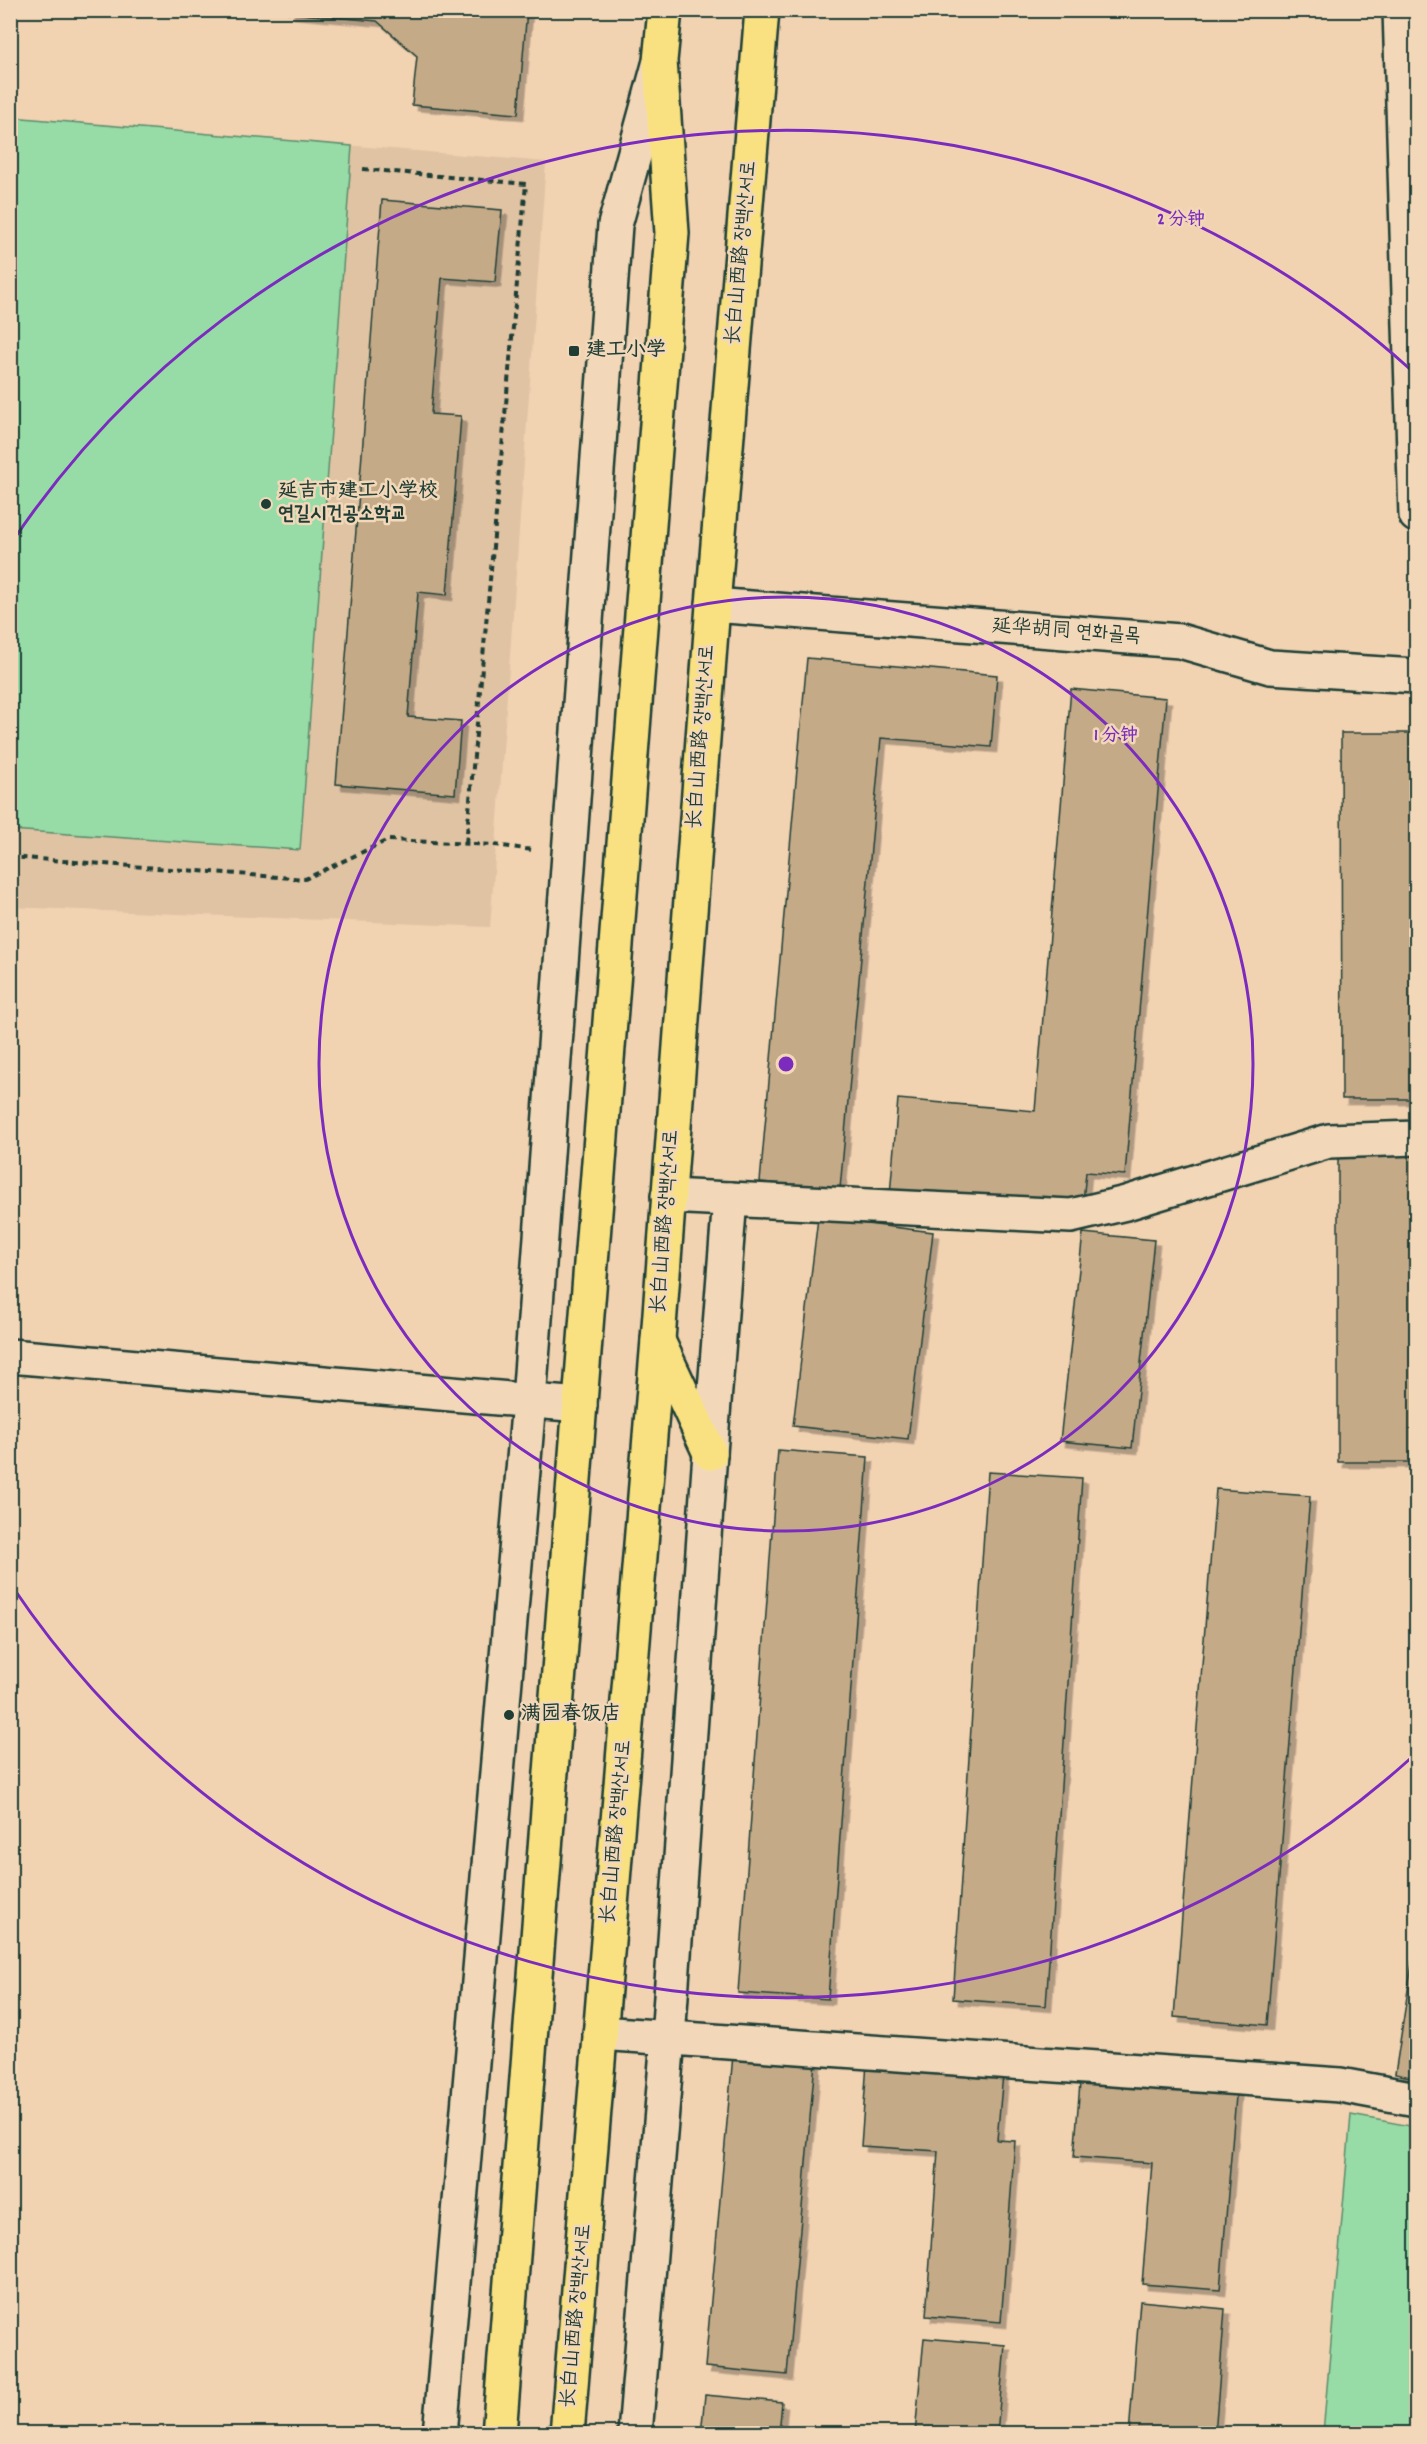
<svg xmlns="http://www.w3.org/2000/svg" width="1427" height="2444" font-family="Dekko,'LXGW WenKai TC','Poor Story',sans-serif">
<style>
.built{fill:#e0c3a3}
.green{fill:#97dba6;stroke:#5b8c6d;stroke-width:1.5}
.building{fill:#c5aa88;stroke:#1f3d34;stroke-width:1.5;filter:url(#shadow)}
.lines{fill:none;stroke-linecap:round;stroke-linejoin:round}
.minor-casing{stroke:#1f3d34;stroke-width:38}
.tertiary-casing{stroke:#1f3d34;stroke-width:38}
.primary-casing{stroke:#1f3d34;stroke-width:38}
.path{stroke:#1f3d34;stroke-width:4;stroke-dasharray:6 4.5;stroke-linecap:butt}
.minor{stroke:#f2d8b9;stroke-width:33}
.tertiary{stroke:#f2d8b9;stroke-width:33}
.primary{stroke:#f9e181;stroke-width:33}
.ring{fill:none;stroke:#7b2cbf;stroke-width:3}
.poi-dot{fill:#1f3d34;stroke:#f2d8b9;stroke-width:2}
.labels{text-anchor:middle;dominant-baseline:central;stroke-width:5;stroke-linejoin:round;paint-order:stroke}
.street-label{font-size:20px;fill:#1f3d34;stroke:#f2d8b9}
.poi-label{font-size:20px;font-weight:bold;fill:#1f3d34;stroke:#f2d8b9;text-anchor:start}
.centre{fill:#7b2cbf;stroke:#f2d8b9;stroke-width:3}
.ring-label{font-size:18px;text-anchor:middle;font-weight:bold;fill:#7b2cbf;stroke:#f2d8b9;stroke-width:5;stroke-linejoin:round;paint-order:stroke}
</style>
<defs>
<filter id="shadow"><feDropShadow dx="5.5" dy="5.5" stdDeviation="0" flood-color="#0004"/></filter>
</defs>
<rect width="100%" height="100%" fill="#f1d2b1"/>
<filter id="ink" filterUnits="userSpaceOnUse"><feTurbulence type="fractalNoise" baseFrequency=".0167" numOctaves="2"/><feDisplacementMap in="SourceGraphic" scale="12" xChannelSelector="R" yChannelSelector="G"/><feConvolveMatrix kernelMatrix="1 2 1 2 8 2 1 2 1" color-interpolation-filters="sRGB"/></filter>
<g filter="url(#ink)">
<polygon class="built" points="11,117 546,162 490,927 11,907"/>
<g class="green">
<polygon points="11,117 352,146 300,850 11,830"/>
<polygon points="1351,2115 1416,2127 1416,2433 1323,2433"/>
</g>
<g class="building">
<polygon points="289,10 527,10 518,114 412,105 417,56 377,21 289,13"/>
<polygon points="382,200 502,210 495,282 442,278 431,414 461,416 447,595 418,592 408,717 461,721 455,794 336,784"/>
<polygon points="807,658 997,675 991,747 881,738 840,1189 760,1182"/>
<polygon points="1071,689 1166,698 1125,1175 1086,1172 1082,1211 890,1195 898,1099 1035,1111"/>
<polygon points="1341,733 1416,733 1416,1099 1342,1099"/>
<rect x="1338" y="1153" width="78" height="309"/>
<polygon points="818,1218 933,1232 908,1439 793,1426"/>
<polygon points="1083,1233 1154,1240 1132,1448 1060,1441"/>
<polygon points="778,1450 868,1457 828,1999 738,1993"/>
<polygon points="988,1472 1082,1478 1046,2006 953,1999"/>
<polygon points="1216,1489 1310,1496 1267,2025 1174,2017"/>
<polygon points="1416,1938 1416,2078 1395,2074"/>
<polygon points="733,2055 815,2062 787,2375 705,2367"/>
<polygon points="867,2063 1003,2074 997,2140 1015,2141 1001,2322 926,2316 938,2151 861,2146"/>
<polygon points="1081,2071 1237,2084 1220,2290 1142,2284 1152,2163 1074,2157"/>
<polygon points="1140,2301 1225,2309 1215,2434 1129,2434"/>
<polygon points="924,2338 1005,2345 997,2434 915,2434"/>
<polygon points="705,2395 782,2402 779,2434 701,2434"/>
</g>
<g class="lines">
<defs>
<g id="minor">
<polyline points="1400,10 1416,515"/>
<polyline points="713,605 1180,641 1270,667 1416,676"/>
<polyline points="668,1196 1071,1216 1126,1203 1329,1141 1416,1138"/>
<polyline points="10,1356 580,1405"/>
<polyline points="710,1453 730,1199"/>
<polyline points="600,2033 1340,2085 1416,2099"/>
</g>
<g id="tertiary">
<polyline points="440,2434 529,1401 615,225 659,65"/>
<polyline points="635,2434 668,2038 710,1453"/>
</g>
<g id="primary">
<polyline points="658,1341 710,1453"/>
<polyline points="499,2434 672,233 660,61 665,10"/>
<polyline points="567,2434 658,1340 713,605 762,10"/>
</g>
</defs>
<use href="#minor" class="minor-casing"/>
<use href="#tertiary" class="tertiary-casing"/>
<use href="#primary" class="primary-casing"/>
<g class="path">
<polyline points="363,169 526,184 466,844"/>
<polyline points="10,857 305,879 388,840 495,845 533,850"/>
</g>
<use href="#minor" class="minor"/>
<use href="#tertiary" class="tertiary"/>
<use href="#primary" class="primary"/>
</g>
</g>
<g class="ring">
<circle cx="786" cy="1064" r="467"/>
<path d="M1411 1758A934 934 0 0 1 12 1586M12 542A934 934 0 0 1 1411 370"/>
</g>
<g class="poi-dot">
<rect x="568" y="345" width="12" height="12" rx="3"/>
<circle cx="266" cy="504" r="6"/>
<circle cx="509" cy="1715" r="6"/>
</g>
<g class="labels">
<g class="street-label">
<text transform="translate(742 253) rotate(-85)">长白山西路 장백산서로</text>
<text transform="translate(1066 632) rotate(4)">延华胡同 연화골목</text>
<text transform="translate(702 737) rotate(-86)">长白山西路 장백산서로</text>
<text transform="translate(666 1222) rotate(-86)">长白山西路 장백산서로</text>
<text transform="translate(617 1832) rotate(-85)">长白山西路 장백산서로</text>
<text transform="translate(577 2316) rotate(-85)">长白山西路 장백산서로</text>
</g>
<g class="poi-label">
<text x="586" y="351">建工小学</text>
<text x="278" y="492">延吉市建工小学校<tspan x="278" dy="23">연길시건공소학교</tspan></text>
<text x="521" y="1715">满园春饭店</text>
</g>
</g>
<circle cx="786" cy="1064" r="9" class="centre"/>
<g class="ring-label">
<text x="1181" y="224">2 分钟</text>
<text x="1116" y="740">1 分钟</text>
</g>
<rect width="1427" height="2444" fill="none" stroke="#f2d8b9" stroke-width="36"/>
<rect x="18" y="18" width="1391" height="2408" fill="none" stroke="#1f3d34" stroke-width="2" filter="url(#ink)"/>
</svg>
